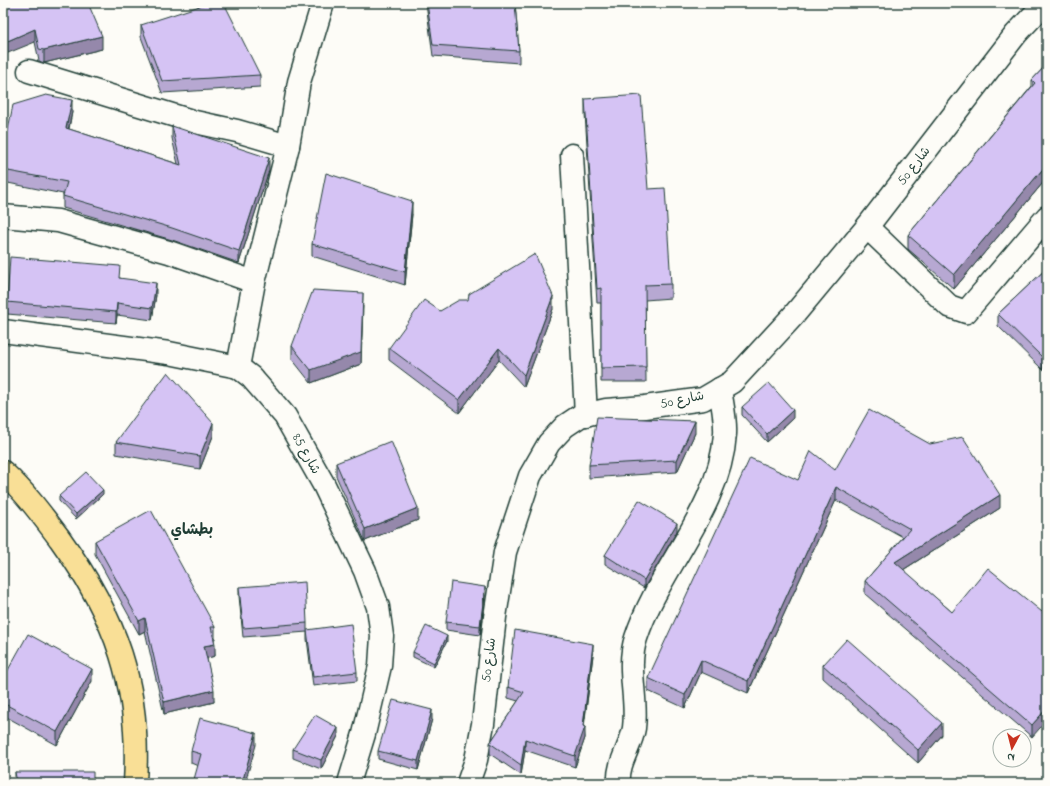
<svg xmlns="http://www.w3.org/2000/svg" width="1050" height="786" font-family="'Indie Flower','Playpen Sans Arabic',sans-serif">
<style>
.lines{fill:none;stroke-linecap:round;stroke-linejoin:round}
.minor-casing{stroke:#1f3d34;stroke-width:25}
.major-casing{stroke:#1f3d34;stroke-width:25}
.minor{stroke:#fdfcf7;stroke-width:22}
.major{stroke:#f9df96;stroke-width:22}
.wall{fill:#b7a8d2;stroke:#1f3d34}
.shaded-wall{fill:#9588ab;stroke:#1f3d34}
.building{fill:#d5c3f4;stroke:#1f3d34}
.labels{text-anchor:middle;dominant-baseline:central;stroke-width:3.5;stroke-linejoin:round;paint-order:stroke}
.street-label{font-size:13px;fill:#1f3d34;stroke:#fdfcf7}
.quarter-label{font-size:15px;font-weight:bold;fill:#1f3d34;stroke:#fdfcf7}
</style>
<rect width="100%" height="100%" fill="#fdfcf7"/>
<filter id="ink" filterUnits="userSpaceOnUse"><feTurbulence type="fractalNoise" baseFrequency=".025" numOctaves="2"/><feDisplacementMap in="SourceGraphic" scale="8" xChannelSelector="R" yChannelSelector="G"/><feConvolveMatrix kernelMatrix="1 2 1 2 8 2 1 2 1" color-interpolation-filters="sRGB"/></filter>
<g filter="url(#ink)">
<g class="lines">
<defs>
<g id="minor">
<polyline points="29,71 195,122 237,131 288,146"/>
<polyline points="572,155 586,415"/>
<polyline points="3,216 58,221 169,252 254,282"/>
<polyline points="867,227 949,306 966,312 1047,217"/>
<polyline points="3,331 169,353 238,367 251,377 285,416 324,485 365,571 378,607 382,636 380,666 364,734 349,783"/>
<polyline points="238,367 254,282 288,146 299,82 323,3"/>
<polyline points="468,783 476,760 483,724 495,617 505,552 530,476 549,443 565,426 580,416 606,410 645,407 703,399 732,382 793,316 867,227 1016,34 1045,3"/>
<path d="M619,783C617,763 631,747 634,728C638,698 626,668 636,638C659,567 720,510 725,434C726,419 722,404 720,389"/>
</g>
<path id="major" d="M3,472C25,492 42,515 60,539C116,617 141,686 135,783"/>
</defs>
<use href="#minor" class="minor-casing"/>
<use href="#major" class="major-casing"/>
<use href="#minor" class="minor"/>
<use href="#major" class="major"/>
</g>
<g class="wall">
<polygon points="3,3 102,49 44,63 39,61 35,42"/>
<polygon points="426,3 515,3 519,51 519,63 433,56"/>
<polygon points="141,25 260,75 260,87 162,93 141,37"/>
<polygon points="1047,64 1047,178 954,289 908,249 908,235 1032,86 1032,80"/>
<polygon points="585,99 671,284 671,298 645,300 646,382 601,382 601,303 597,303 585,113"/>
<polygon points="72,112 69,129 178,164 172,138 172,126 269,170 239,263 172,240 63,208 63,194 3,182 3,144 5,144"/>
<polygon points="412,214 405,285 312,256 312,244"/>
<polygon points="1047,268 1043,370 998,326 998,314"/>
<polygon points="120,278 156,295 152,320 117,315 116,323 7,314 7,302"/>
<polygon points="363,306 361,364 311,383 292,359 292,346"/>
<polygon points="553,309 524,387 499,360 459,413 389,360 389,348 440,311"/>
<polygon points="742,407 793,418 767,442 742,415"/>
<polygon points="1047,418 1047,434 1046,432 1046,419"/>
<polygon points="695,433 677,472 589,478 589,465"/>
<polygon points="213,436 200,469 116,454 116,442"/>
<polygon points="336,463 418,520 365,541 336,476"/>
<polygon points="835,470 1000,508 903,570 952,612 1047,616 1032,737 865,594 865,581 903,537 836,500 748,693 701,672 685,708 648,691 648,678 798,480"/>
<polygon points="103,494 76,519 59,501 59,496"/>
<polygon points="677,531 644,588 605,564 605,555"/>
<polygon points="95,541 215,627 215,639 214,639 215,656 207,658 214,702 164,714 145,631 139,634 95,554"/>
<polygon points="239,587 307,623 307,630 357,672 357,681 313,686 307,639 307,632 243,637 239,596"/>
<polygon points="485,595 480,635 446,630 446,622"/>
<polygon points="447,641 434,667 413,657 413,652"/>
<polygon points="593,655 584,727 585,738 575,767 525,750 521,775 490,754 490,743 518,701 508,698 508,687"/>
<polygon points="823,665 942,735 918,763 823,678"/>
<polygon points="3,679 92,681 57,745 3,715"/>
<polygon points="432,719 418,770 378,759 378,751"/>
<polygon points="338,736 321,769 293,758 293,749"/>
<polygon points="256,745 198,766 191,763 191,751"/>
<polygon points="15,772 93,783 15,783"/>
</g>
<g class="shaded-wall">
<polygon points="35,29 35,42 3,55 3,43"/>
<polygon points="102,36 102,49 44,63 44,50"/>
<polygon points="72,100 72,112 66,140 66,128"/>
<polygon points="269,158 269,170 239,263 239,251"/>
<polygon points="1047,164 1047,178 954,289 954,275"/>
<polygon points="412,201 412,214 405,285 405,272"/>
<polygon points="156,283 156,295 152,320 152,308"/>
<polygon points="363,293 361,364 311,383 311,370"/>
<polygon points="553,296 553,309 524,387 524,375"/>
<polygon points="117,303 117,315 116,323 116,312"/>
<polygon points="499,348 499,360 459,413 459,400"/>
<polygon points="1047,354 1047,367 1043,370 1043,358"/>
<polygon points="793,410 793,418 767,442 767,434"/>
<polygon points="695,421 695,433 677,472 677,460"/>
<polygon points="213,423 213,436 200,469 200,456"/>
<polygon points="836,487 836,500 748,693 748,681"/>
<polygon points="103,490 103,494 76,519 76,514"/>
<polygon points="1000,495 1000,508 895,575 895,562"/>
<polygon points="418,508 418,520 365,541 365,529"/>
<polygon points="677,523 677,531 644,588 644,580"/>
<polygon points="485,587 485,595 480,635 480,626"/>
<polygon points="145,618 145,631 139,634 139,621"/>
<polygon points="447,636 447,641 434,667 434,663"/>
<polygon points="215,644 215,656 204,659 204,646"/>
<polygon points="593,644 593,655 583,732 585,727 585,738 575,767 575,756 583,726"/>
<polygon points="701,660 701,672 685,708 685,695"/>
<polygon points="92,669 92,681 57,745 57,732"/>
<polygon points="214,690 214,702 164,714 164,702"/>
<polygon points="1047,708 1047,720 1032,737 1032,725"/>
<polygon points="432,710 432,719 418,770 418,761"/>
<polygon points="942,723 942,735 918,763 918,750"/>
<polygon points="338,728 338,736 321,769 321,760"/>
<polygon points="256,733 256,745 245,783 242,783"/>
<polygon points="525,739 525,750 521,775 521,765"/>
</g>
<g class="building">
<polygon points="3,3 88,3 102,36 44,50 39,49 35,29 3,43"/>
<polygon points="209,3 224,3 260,75 162,81 141,25"/>
<polygon points="427,3 515,3 519,51 433,45"/>
<polygon points="1047,64 1047,164 954,275 908,235 1035,83 1032,80"/>
<polygon points="46,95 72,100 66,128 181,165 172,126 269,158 239,251 172,228 63,196 67,182 3,170 3,144 5,144 13,105"/>
<polygon points="641,95 648,189 665,188 671,284 645,285 646,367 601,368 601,288 597,289 585,99"/>
<polygon points="326,173 412,201 405,272 312,244"/>
<polygon points="535,254 553,296 524,375 499,348 459,400 389,348 424,300 440,311 459,300 468,300 469,294"/>
<polygon points="10,257 120,266 119,278 156,283 152,308 117,303 116,312 7,302"/>
<polygon points="1047,268 1047,354 1043,358 998,314"/>
<polygon points="313,290 363,293 361,352 311,370 292,346"/>
<polygon points="168,372 213,423 200,456 116,442"/>
<polygon points="769,383 793,410 767,434 742,407"/>
<polygon points="869,410 930,444 963,437 1000,495 895,562 952,612 988,568 1047,616 1047,708 1032,725 865,581 910,529 836,487 748,681 701,660 685,695 648,678 750,458 798,480 811,451 835,470"/>
<polygon points="597,417 695,421 677,460 589,465"/>
<polygon points="391,441 418,508 365,529 336,463"/>
<polygon points="86,472 103,490 76,514 59,496"/>
<polygon points="639,500 677,523 644,580 605,555"/>
<polygon points="151,510 215,627 211,627 215,644 204,646 214,690 164,702 145,618 139,621 95,541"/>
<polygon points="305,582 307,623 243,628 239,587"/>
<polygon points="451,582 485,587 480,626 446,622"/>
<polygon points="351,624 357,672 313,677 307,630"/>
<polygon points="426,626 447,636 434,663 413,652"/>
<polygon points="515,630 593,644 583,726 585,727 575,756 525,739 521,765 490,743 524,692 508,687"/>
<polygon points="28,634 92,669 57,732 3,703 3,679"/>
<polygon points="847,639 942,723 918,750 823,665"/>
<polygon points="393,700 432,710 418,761 378,751"/>
<polygon points="315,715 338,728 321,760 293,749"/>
<polygon points="200,718 256,733 242,783 193,783 201,754 191,751"/>
<polygon points="15,772 93,772 93,783 17,783"/>
</g>
</g>
<g class="labels">
<g class="street-label">
<text transform="translate(914 166) rotate(-52)">شارع 50</text>
<text transform="translate(682 400) rotate(-12)">شارع 50</text>
<text transform="translate(306 454) rotate(61)">شارع 85</text>
<text transform="translate(489 660) rotate(-83)">شارع 50</text>
</g>
<g class="quarter-label">
<text x="192" y="530">بطشاي</text>
</g>
</g>
<rect width="1050" height="786" fill="none" stroke="#fdfcf7" stroke-width="16"/>
<rect x="8" y="8" width="1034" height="770" fill="none" stroke="#1f3d34" stroke-width="1.5" filter="url(#ink)"/>
<g transform="translate(1012 748) rotate(187)"><circle r="19" fill="#fdfcf7" stroke="#a4b0a9"/>
<path d="M0-3L7 15L0 10L-7 15Z" fill="#c8321e"/>
<text y="-6" font-size="11" font-weight="bold" text-anchor="middle" fill="#1f3d34">N</text>
</g>
</svg>
